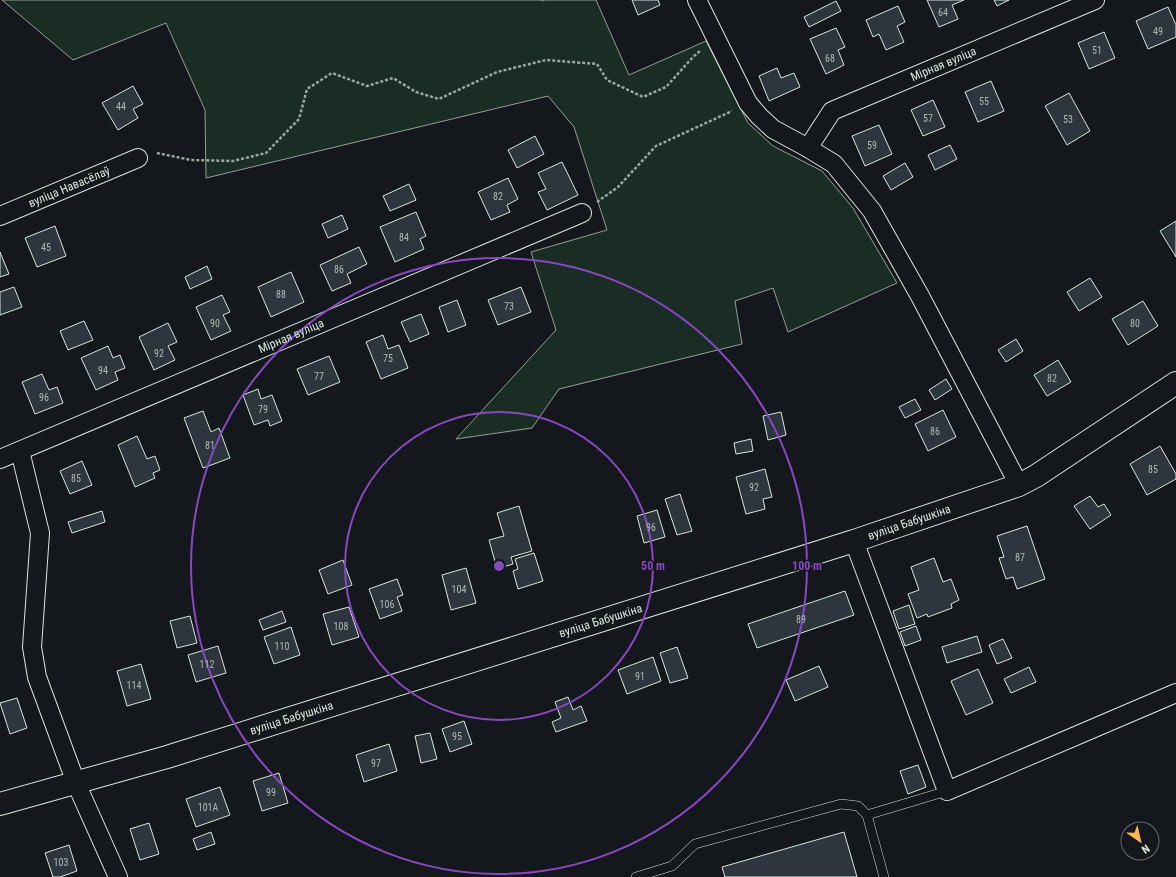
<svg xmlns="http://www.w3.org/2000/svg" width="1176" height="877" font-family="'Roboto Condensed',sans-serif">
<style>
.green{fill:#1a2d24;stroke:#939e99}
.building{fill:#2c363c;stroke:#d8e6dc}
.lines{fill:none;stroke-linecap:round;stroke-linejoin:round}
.lane-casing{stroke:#d8e6dc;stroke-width:10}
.street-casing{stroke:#d8e6dc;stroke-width:20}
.secondary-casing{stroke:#d8e6dc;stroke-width:24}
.path{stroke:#9da8a2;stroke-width:2.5;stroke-dasharray:3 2;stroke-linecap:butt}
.lane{stroke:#14181c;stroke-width:9}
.street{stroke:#14181c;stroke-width:18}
.secondary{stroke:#14181c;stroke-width:22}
.ring{fill:none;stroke:#8948c3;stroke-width:2}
.labels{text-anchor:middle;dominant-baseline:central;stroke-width:3;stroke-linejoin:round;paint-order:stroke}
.number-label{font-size:10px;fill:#adbab4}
.street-label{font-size:12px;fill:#d8e6dc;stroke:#14181c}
.centre{fill:#8948c3;stroke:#14181c;stroke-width:2}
.ring-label{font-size:12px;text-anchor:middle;font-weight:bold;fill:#8948c3;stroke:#14181c;stroke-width:3;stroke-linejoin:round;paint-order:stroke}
</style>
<rect width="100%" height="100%" fill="#14181c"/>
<polygon class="green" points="2,0 541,0 542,1 545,0 596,0 629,75 706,41 748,123 773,146 822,171 853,208 897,283 788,332 773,288 735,301 742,344 559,389 532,428 456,439 556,330 531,252 607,230 574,127 548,96 206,178 205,110 166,23 73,60"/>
<g class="building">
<polygon points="632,0 658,0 660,5 638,15"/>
<polygon points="927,0 964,0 952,5 958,19 939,27"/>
<polygon points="994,0 1009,0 997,6"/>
<polygon points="836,1 841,11 809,27 804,17"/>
<polygon points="898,6 905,22 897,26 904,42 886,50 879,34 873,37 866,20"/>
<polygon points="1168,7 1176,25 1176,37 1148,49 1136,21"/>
<polygon points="836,28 845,47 838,50 844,65 826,74 810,39"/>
<polygon points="1104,32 1115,58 1089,69 1078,43"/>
<polygon points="777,68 781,78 794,73 800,87 769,101 759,76"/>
<polygon points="991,81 1004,111 978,122 965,92"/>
<polygon points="133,86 143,104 133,109 138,118 118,130 102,103"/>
<polygon points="1069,93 1090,131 1067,145 1045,106"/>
<polygon points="933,100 945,127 923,136 911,110"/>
<polygon points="879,125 892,154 865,166 852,136"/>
<polygon points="535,136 544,154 517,168 508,150"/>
<polygon points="950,145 957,159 935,170 928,155"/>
<polygon points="562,162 578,195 547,210 538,192 546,189 538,173"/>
<polygon points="905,163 913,177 891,190 883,176"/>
<polygon points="508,178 518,199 507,205 510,212 491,220 478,192"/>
<polygon points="409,184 416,200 390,211 383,196"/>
<polygon points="416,212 426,236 420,239 424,249 395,262 380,227"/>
<polygon points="342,215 348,229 328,238 322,224"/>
<polygon points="1176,221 1176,257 1160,231"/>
<polygon points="55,226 66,256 37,267 25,238"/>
<polygon points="359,247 367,264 347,274 351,283 332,291 320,265"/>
<polygon points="0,252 9,274 0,277"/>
<polygon points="207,266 212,279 190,289 185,277"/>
<polygon points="291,272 304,302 271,317 258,287"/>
<polygon points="1090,278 1102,297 1079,311 1067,292"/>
<polygon points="14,287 22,307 0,315 0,292"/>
<polygon points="521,287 531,312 498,325 488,300"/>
<polygon points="222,295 230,312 223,315 231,331 211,340 196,307"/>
<polygon points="457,300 466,325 448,332 439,307"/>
<polygon points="1143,301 1158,326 1128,345 1112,319"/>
<polygon points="421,314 429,334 410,342 401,322"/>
<polygon points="84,321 93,340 68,350 60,331"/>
<polygon points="168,323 177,342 168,346 175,360 154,370 139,337"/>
<polygon points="383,335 388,349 399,345 408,368 381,379 366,342"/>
<polygon points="1016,339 1023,351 1006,362 998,350"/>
<polygon points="108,346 113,358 120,355 125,368 115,372 118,380 96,390 81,358"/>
<polygon points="329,356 340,382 308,395 297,369"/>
<polygon points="1058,360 1071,382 1047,396 1034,375"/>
<polygon points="42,374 49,390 57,387 63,403 35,414 22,382"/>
<polygon points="946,379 952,389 935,400 929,390"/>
<polygon points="258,389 261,399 272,395 282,421 270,426 268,420 254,425 243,395"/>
<polygon points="915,399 921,410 905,418 899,407"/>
<polygon points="943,410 956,437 928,451 915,424"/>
<polygon points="203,411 211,432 219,428 230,458 203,468 184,418"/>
<polygon points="781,412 786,435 768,440 763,416"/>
<polygon points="137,436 147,459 155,456 160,470 153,473 155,478 135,487 118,445"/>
<polygon points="751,439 753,451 736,454 734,443"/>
<polygon points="1160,446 1176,474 1176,479 1147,495 1130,464"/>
<polygon points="82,461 92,485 70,494 60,471"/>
<polygon points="765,469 772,497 763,499 765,509 746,514 736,477"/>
<polygon points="680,494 692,531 677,535 665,499"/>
<polygon points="1090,496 1098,507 1104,504 1111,515 1090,529 1074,506"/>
<polygon points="519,506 532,551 511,557 513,564 497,569 489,540 504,536 497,513"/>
<polygon points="657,510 665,537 644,543 637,516"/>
<polygon points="102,511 105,522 72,533 68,522"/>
<polygon points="1027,526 1045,579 1017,589 1013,577 1006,579 999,558 1004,557 997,536"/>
<polygon points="534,553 543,581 518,589 513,571 518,569 515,559"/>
<polygon points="934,558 943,582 951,579 959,600 951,604 952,608 928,617 927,614 917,618 908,594 919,590 911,567"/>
<polygon points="343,560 352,585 328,594 319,570"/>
<polygon points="466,568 476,603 451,610 442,575"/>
<polygon points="397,579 403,595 397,597 402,611 380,619 369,589"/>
<polygon points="845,591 854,615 757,648 748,624"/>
<polygon points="909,605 915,624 899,629 893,611"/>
<polygon points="349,607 359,637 332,645 323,614"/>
<polygon points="282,611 286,622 263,630 259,620"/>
<polygon points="190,616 197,643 177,648 170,621"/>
<polygon points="916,626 921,640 905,646 900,632"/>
<polygon points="291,627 300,655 274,664 264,637"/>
<polygon points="977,636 982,652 947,663 942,647"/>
<polygon points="1003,639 1012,658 997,664 989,645"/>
<polygon points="218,646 226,673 196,682 188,655"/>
<polygon points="677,647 688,678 670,683 660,653"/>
<polygon points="653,657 661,681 627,694 618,670"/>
<polygon points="141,664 151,699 127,706 117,671"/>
<polygon points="819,666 828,687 795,701 786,680"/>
<polygon points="1029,667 1036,682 1011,693 1004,679"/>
<polygon points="978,669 993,703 966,715 951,681"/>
<polygon points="568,697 573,710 581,706 587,721 556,732 552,722 561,718 555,702"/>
<polygon points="17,698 27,728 10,734 0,703"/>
<polygon points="464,721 472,744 450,752 442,729"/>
<polygon points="430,733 437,759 421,763 415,736"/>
<polygon points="389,744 397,771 364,782 356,755"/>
<polygon points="918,765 926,787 908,794 900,771"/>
<polygon points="279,773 288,803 262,811 253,781"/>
<polygon points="220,787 230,815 196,827 186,799"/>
<polygon points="149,823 159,854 140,860 130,829"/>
<polygon points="211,832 215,844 197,850 193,839"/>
<polygon points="844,832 857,877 725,877 722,867"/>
<polygon points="69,845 77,871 60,877 53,877 45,853"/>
</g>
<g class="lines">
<defs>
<g id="lane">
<polyline points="867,815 947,791"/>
<polyline points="636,877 672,866 695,844 841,804 858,806 867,815 884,877"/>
</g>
<g id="street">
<polyline points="697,0 748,103 759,116 773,129 808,148 834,164 872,211 920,296 1019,485"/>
<path id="s1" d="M808,148L832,111L1095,0"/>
<path id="s2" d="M0,216L138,158"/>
<polyline points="20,451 40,533 32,647 37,677 76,783 118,877"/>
<path id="s3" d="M0,459L582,213"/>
<polyline points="854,541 947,791 1176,693"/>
</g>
<g id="secondary">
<path id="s4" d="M0,804L167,757L854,541L1019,485L1036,476L1176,383"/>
</g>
</defs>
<use href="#lane" class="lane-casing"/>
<use href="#street" class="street-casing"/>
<use href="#secondary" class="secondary-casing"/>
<g class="path">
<polyline points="157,153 191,160 233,161 266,153 299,119 307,89 332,73 367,86 393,78 416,92 439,99 497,72 546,60 597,64 607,80 643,97 666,87 693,57 700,51"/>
<polyline points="597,202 618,187 656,146 732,111"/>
</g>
<use href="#lane" class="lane"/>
<use href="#street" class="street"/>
<use href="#secondary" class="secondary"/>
</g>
<g class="ring">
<circle cx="499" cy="566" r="154"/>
<circle cx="499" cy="566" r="308"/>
</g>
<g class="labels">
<g class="number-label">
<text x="943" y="12">64</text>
<text x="1158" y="31">49</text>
<text x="1097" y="50">51</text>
<text x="830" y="58">68</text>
<text x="984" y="101">55</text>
<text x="121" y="106">44</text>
<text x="928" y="118">57</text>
<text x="1068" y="119">53</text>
<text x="872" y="145">59</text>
<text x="498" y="196">82</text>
<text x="404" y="237">84</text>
<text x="46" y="247">45</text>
<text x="339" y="269">86</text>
<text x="281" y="294">88</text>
<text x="509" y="306">73</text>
<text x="215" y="323">90</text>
<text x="1135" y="323">80</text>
<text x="159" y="353">92</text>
<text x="388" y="358">75</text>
<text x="103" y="370">94</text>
<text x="319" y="376">77</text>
<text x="1052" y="378">82</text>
<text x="44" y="397">96</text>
<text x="263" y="409">79</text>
<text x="935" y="431">86</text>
<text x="210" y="445">81</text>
<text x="1153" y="469">85</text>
<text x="76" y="478">85</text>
<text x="754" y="487">92</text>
<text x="651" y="527">96</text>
<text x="1020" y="557">87</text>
<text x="459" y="589">104</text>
<text x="387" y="604">106</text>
<text x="801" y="619">89</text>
<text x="341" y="626">108</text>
<text x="282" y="646">110</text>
<text x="207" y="664">112</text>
<text x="640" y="676">91</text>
<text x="134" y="685">114</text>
<text x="457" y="736">95</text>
<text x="376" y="763">97</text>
<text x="271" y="792">99</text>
<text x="208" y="807">101А</text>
<text x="61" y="862">103</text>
</g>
<g class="street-label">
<text stroke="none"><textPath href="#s1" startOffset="165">Мірная вуліца</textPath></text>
<text stroke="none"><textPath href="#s2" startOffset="75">вуліца Навасёлаў</textPath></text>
<text stroke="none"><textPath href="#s3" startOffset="316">Мірная вуліца</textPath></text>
<text stroke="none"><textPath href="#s4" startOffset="952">вуліца Бабушкіна</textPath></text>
<text stroke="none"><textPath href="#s4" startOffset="628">вуліца Бабушкіна</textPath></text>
<text stroke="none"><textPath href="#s4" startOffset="304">вуліца Бабушкіна</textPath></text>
</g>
</g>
<circle cx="499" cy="566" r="6" class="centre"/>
<g class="ring-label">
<text x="653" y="570">50 m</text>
<text x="807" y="570">100 m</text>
</g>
<g transform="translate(1140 841) rotate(146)"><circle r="19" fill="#14181c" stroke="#626a69"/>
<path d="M0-3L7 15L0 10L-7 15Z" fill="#ffb74d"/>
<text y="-6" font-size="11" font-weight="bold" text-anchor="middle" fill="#d8e6dc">N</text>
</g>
</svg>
